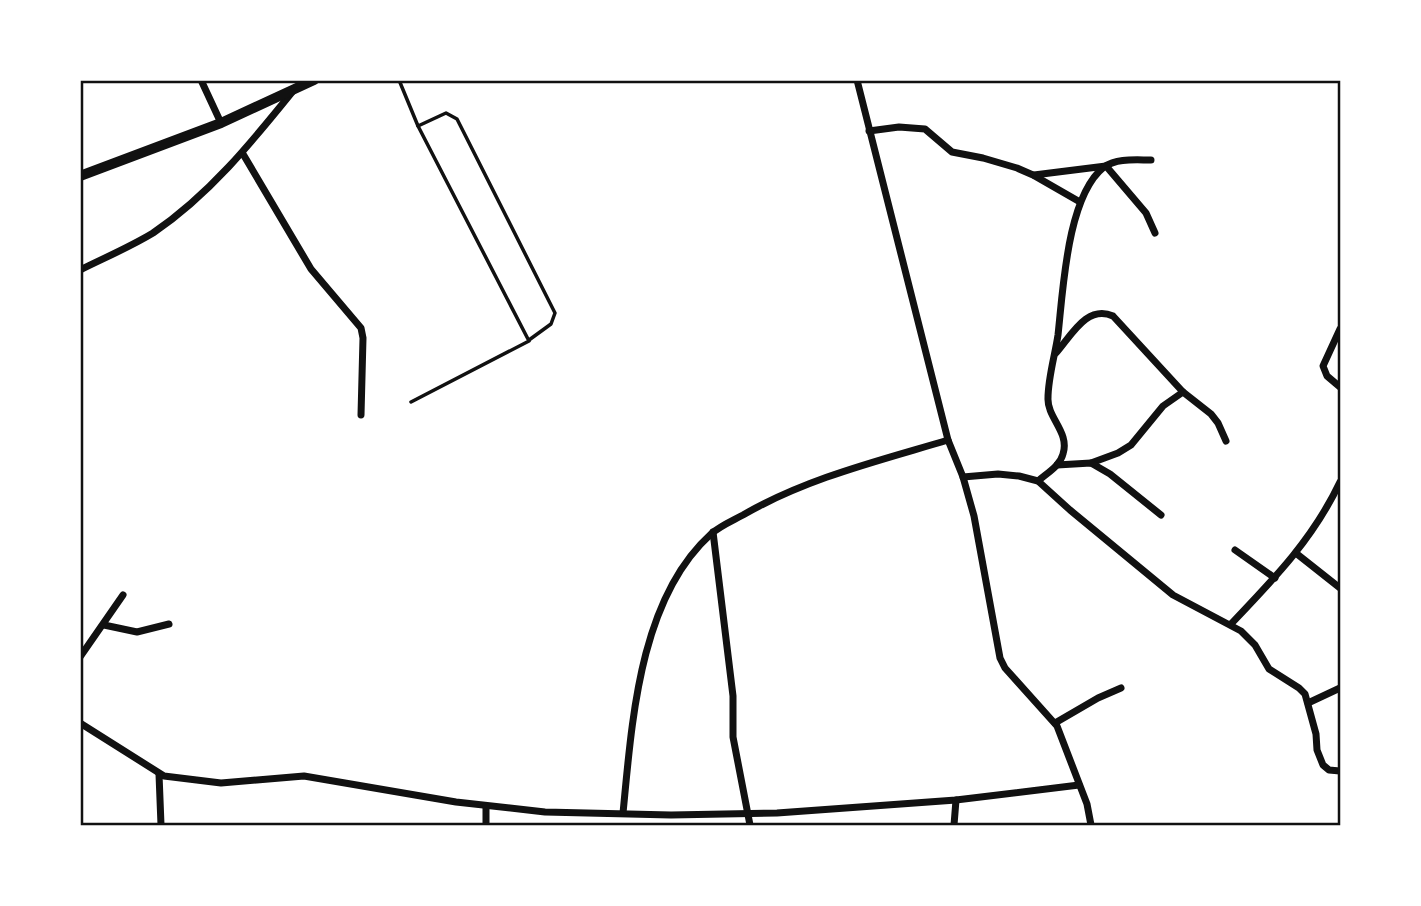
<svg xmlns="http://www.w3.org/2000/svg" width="1421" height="906" font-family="Montserrat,sans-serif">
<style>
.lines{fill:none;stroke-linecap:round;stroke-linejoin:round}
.service{stroke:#111;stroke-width:3.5}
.minor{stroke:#111;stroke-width:7}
.secondary{stroke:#111;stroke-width:10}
.neatline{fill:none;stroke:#111;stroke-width:2.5}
</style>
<rect width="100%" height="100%" fill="#fff"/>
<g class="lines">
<g class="service">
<polyline points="399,80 418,126 529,341 411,402"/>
<polyline points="418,126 446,113 457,119 555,313 551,324 529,340"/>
</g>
<g class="minor">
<polyline points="201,80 221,123"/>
<polyline points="857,80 948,440 963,477 974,516 1000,658 1005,668 1057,726 1087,804 1091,825"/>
<polyline points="869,131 899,127 925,129 952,152 983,158 1017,168 1033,175 1080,202"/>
<polyline points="243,154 311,269 361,328 363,338 361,415"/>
<polyline points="1034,175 1106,166 1146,213 1155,233"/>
<path d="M80,270C104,258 130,247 153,233C209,195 251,143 293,91"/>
<polyline points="1340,329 1323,366 1327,376 1340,387"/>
<path d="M1056,353C1071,336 1087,304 1113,316L1183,392L1211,414L1218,423L1226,441"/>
<polyline points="1091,463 1118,453 1131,445 1163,406 1183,392"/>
<polyline points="1057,465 1091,463 1110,474 1161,515"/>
<polyline points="963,477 998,474 1019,476 1038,481 1070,510 1173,595 1241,631 1255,645 1269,669 1299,688 1305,694 1316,734 1317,750 1323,765 1329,770 1340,771"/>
<path d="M1038,481C1047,473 1060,466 1063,454C1070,432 1047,418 1048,398C1048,378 1055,355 1058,335C1063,291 1067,196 1104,167C1117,158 1135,160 1151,160"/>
<polyline points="713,532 733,696 733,737 750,825"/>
<polyline points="1235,550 1275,578"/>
<polyline points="1297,554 1340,588"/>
<path d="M1231,624C1274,579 1313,539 1340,482"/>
<polyline points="104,625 137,632 169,624"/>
<polyline points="80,657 123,595"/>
<polyline points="1308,703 1340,688"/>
<polyline points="80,723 164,776 221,783 304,776 456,802 545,812 671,815 777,813 956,800 1079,785"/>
<polyline points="1055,723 1098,698 1121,688"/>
<polyline points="159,774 161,825"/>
<polyline points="486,806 486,825"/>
<path d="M623,813C632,722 639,599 711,534C720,526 732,521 743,515C807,478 878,461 948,440"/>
<polyline points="954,825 956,800"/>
</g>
<polyline class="secondary" points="80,176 221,123 314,80"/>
</g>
<rect width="1421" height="906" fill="none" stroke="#ffffff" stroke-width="164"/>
<rect x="82" y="82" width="1257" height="742" class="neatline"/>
</svg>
